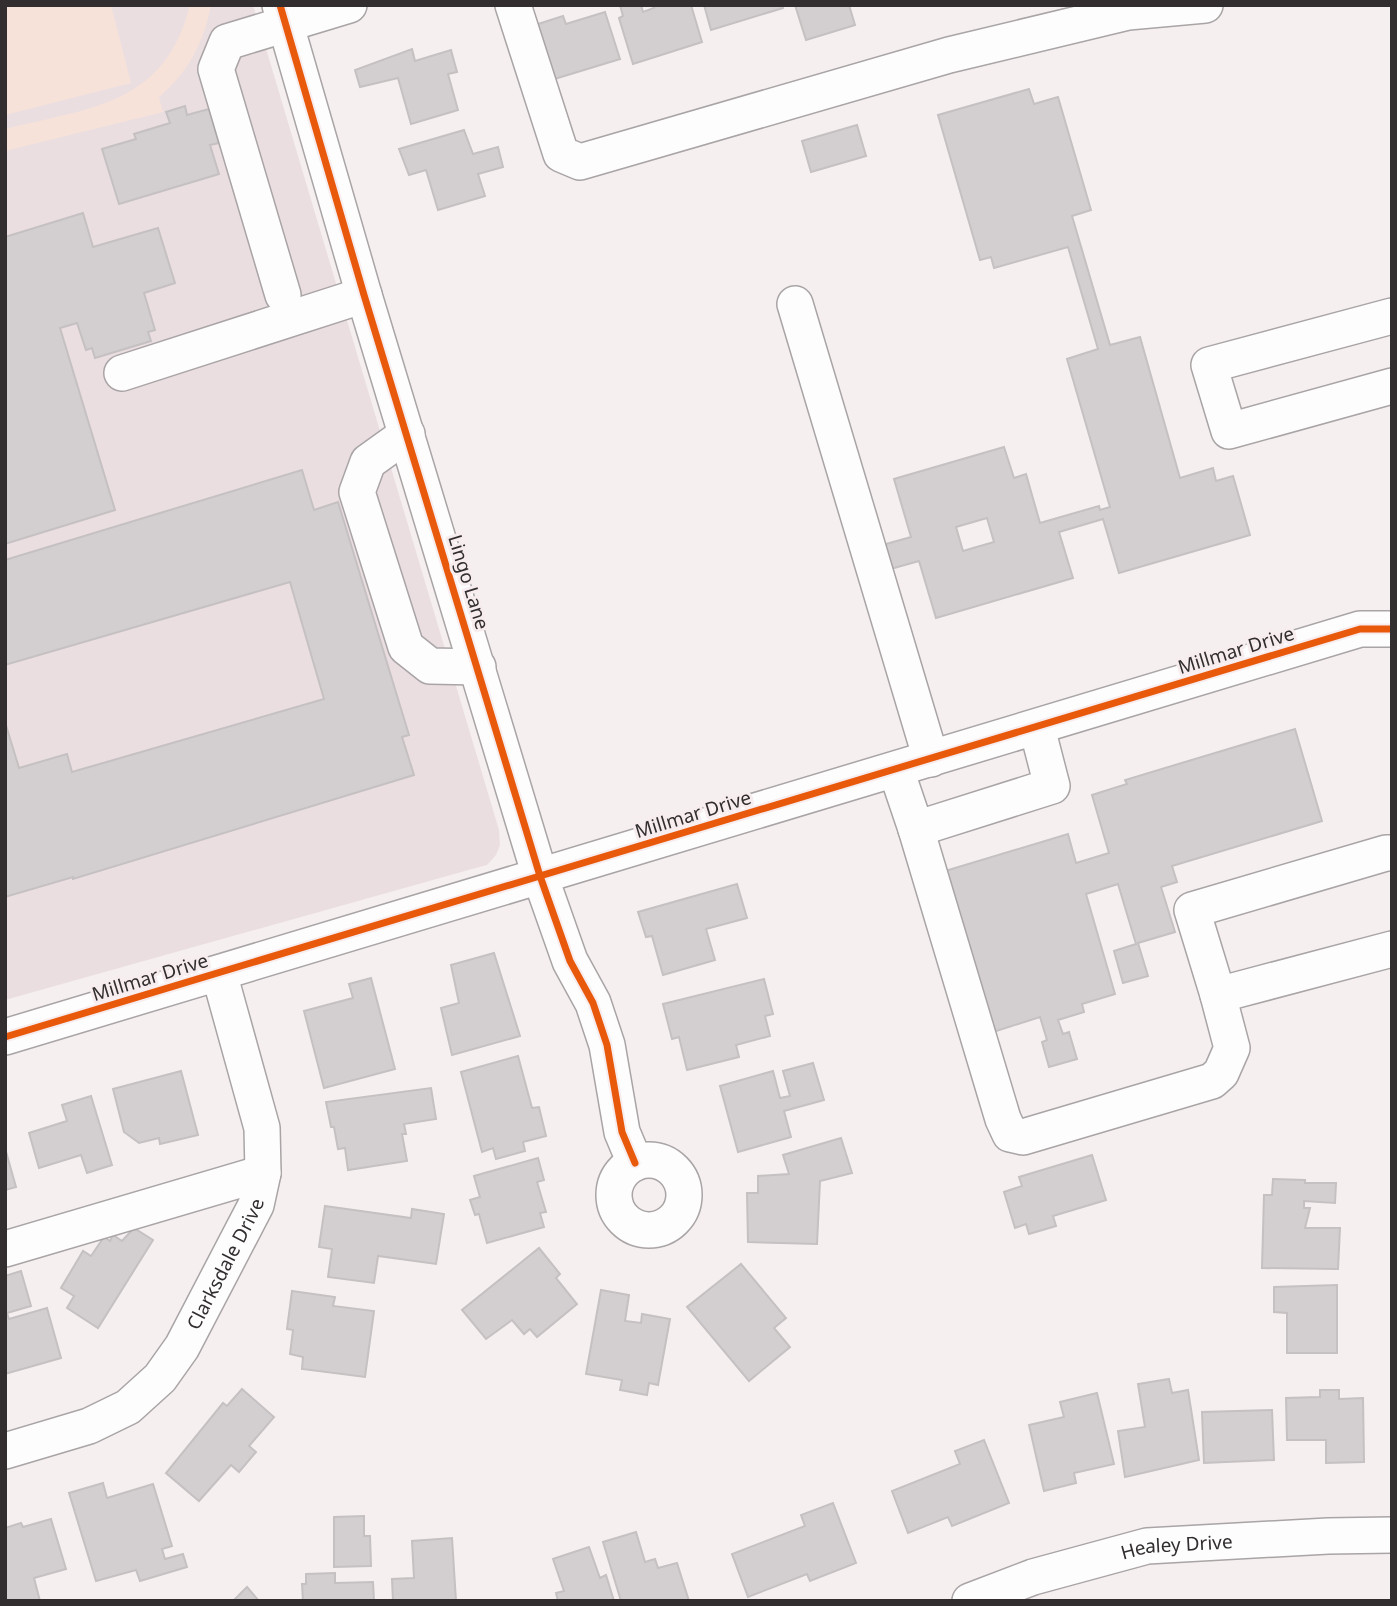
<svg xmlns="http://www.w3.org/2000/svg" width="1397" height="1606" font-family="'Noto Sans',sans-serif">
<style>
.built{fill:#eadee1}
.green{fill:#f7e2d9}
.building{fill:#d3cfd0;stroke:#c5c0c1;stroke-width:2;fill-rule:evenodd}
.lines{fill:none;stroke-linecap:round;stroke-linejoin:round}
.minor-casing{stroke:#a9a4a5;stroke-width:38}
.minor{stroke:#fefdfd;stroke-width:35}
.cycleway-casing{stroke:#f7edef;stroke-width:11}
.cycleway{stroke:#e8590c;stroke-width:7}
.labels{text-anchor:middle;dominant-baseline:central;stroke-width:6;stroke-linejoin:round;paint-order:stroke}
.street-label{font-size:19px;fill:#322e2f;stroke:#f7edef}
</style>
<rect width="100%" height="100%" fill="#f5eff0"/>
<polygon class="built" points="5,5 253,5 499,830 500,845 496,855 487,865 472,869 5,1000"/>
<g class="green">
<polygon points="5,5 111,5 131,83 5,115"/>
<path d="M190,5H211C204,42 188,73 159,97L163,112L5,151V129C90,108 165,105 190,5Z"/>
</g>
<g class="building">
<polygon points="620,5 641,5 643,12 654,8 653,5 691,5 702,42 633,64 619,18 623,16"/>
<polygon points="704,5 782,5 783,8 711,30"/>
<polygon points="795,5 849,5 855,25 806,40"/>
<polygon points="605,12 620,59 548,81 532,26 563,16 566,24"/>
<polygon points="412,49 415,61 451,50 457,72 448,74 458,110 411,124 398,78 360,87 355,70"/>
<path d="M1029,89L1034,104L1058,97L1091,210L1072,216L1110,345L1140,337L1180,478L1213,468L1216,481L1233,476L1250,535L1119,573L1103,519L1059,532L1073,578L936,618L919,561L887,570L879,546L911,537L894,479L1004,447L1014,478L1026,474L1040,523L1099,506L1100,510L1110,507L1067,359L1098,349L1068,247L994,268L991,257L980,260L938,115ZM987,518L994,542L963,551L956,527Z"/>
<polygon points="185,106 187,115 209,109 219,143 210,145 219,174 119,204 102,149 136,139 134,134 170,123 166,112"/>
<polygon points="857,125 866,156 811,172 802,141"/>
<polygon points="464,130 473,154 498,147 503,167 478,174 485,196 438,210 426,170 409,175 399,149"/>
<polygon points="83,213 93,247 158,228 175,283 144,293 155,330 148,332 151,341 95,358 92,348 86,350 77,323 60,328 115,510 5,544 5,237"/>
<polygon points="302,470 314,510 338,502 409,735 402,737 414,775 73,879 73,877 5,897 5,722 19,768 67,754 72,772 324,699 290,582 5,665 5,560"/>
<polygon points="1295,729 1322,821 1172,866 1177,882 1161,887 1175,932 1138,943 1148,976 1123,983 1114,951 1136,944 1118,884 1086,894 1115,994 1082,1004 1084,1012 1058,1020 1063,1034 1069,1032 1077,1059 1049,1067 1042,1042 1047,1040 1040,1017 990,1033 942,872 1068,834 1076,863 1109,853 1092,795 1127,784 1125,780"/>
<polygon points="737,884 747,918 706,929 715,960 663,975 652,936 646,937 638,912"/>
<polygon points="494,953 520,1036 452,1055 441,1008 459,1003 451,965"/>
<polygon points="371,978 395,1069 324,1088 304,1011 353,998 349,984"/>
<polygon points="764,979 773,1014 765,1016 770,1036 736,1045 739,1057 687,1070 679,1037 672,1039 663,1004"/>
<polygon points="518,1056 532,1108 539,1107 546,1136 523,1142 525,1151 496,1159 493,1148 482,1152 461,1072"/>
<polygon points="813,1063 824,1100 784,1111 791,1137 738,1152 720,1086 773,1071 780,1098 790,1096 783,1071"/>
<polygon points="181,1071 198,1135 160,1144 159,1138 139,1143 124,1132 113,1089"/>
<polygon points="431,1088 436,1119 404,1124 406,1134 402,1134 407,1161 348,1170 345,1148 338,1149 334,1127 331,1127 326,1102"/>
<polygon points="91,1096 112,1165 87,1173 81,1155 39,1168 29,1133 67,1121 62,1105"/>
<polygon points="841,1138 852,1173 820,1181 817,1244 748,1242 747,1193 758,1193 758,1176 789,1174 783,1155"/>
<polygon points="5,1148 16,1187 5,1190"/>
<polygon points="1092,1155 1106,1200 1053,1216 1056,1226 1029,1234 1026,1224 1015,1228 1004,1192 1022,1186 1019,1177"/>
<polygon points="538,1158 544,1180 537,1182 546,1212 540,1213 544,1227 487,1243 479,1214 475,1215 470,1200 480,1197 474,1176"/>
<polygon points="1273,1179 1305,1180 1305,1183 1336,1183 1335,1203 1304,1201 1304,1208 1310,1208 1305,1228 1340,1228 1338,1269 1262,1268 1264,1195 1272,1195"/>
<polygon points="325,1206 411,1218 412,1209 444,1214 436,1264 378,1256 374,1283 328,1277 332,1249 319,1247"/>
<polygon points="134,1228 153,1240 98,1328 67,1308 74,1296 61,1288 83,1251 91,1256 104,1237 110,1241 113,1235 122,1241"/>
<polygon points="539,1248 560,1274 556,1278 577,1304 537,1337 530,1329 524,1334 512,1320 486,1339 462,1310"/>
<polygon points="741,1264 786,1318 774,1328 790,1347 749,1381 687,1307"/>
<polygon points="21,1271 31,1306 7,1313 9,1319 47,1308 61,1358 5,1374 5,1276"/>
<polygon points="1337,1285 1337,1353 1287,1353 1287,1313 1274,1312 1274,1287"/>
<polygon points="601,1290 629,1295 625,1321 641,1323 642,1314 670,1319 658,1385 649,1383 647,1395 620,1390 622,1380 586,1374"/>
<polygon points="292,1291 335,1297 333,1306 374,1311 365,1377 302,1369 303,1357 290,1354 293,1330 287,1329"/>
<polygon points="1169,1379 1172,1393 1188,1390 1199,1460 1125,1477 1118,1431 1145,1427 1138,1384"/>
<polygon points="242,1389 274,1417 249,1446 256,1452 239,1472 231,1465 199,1501 166,1473 223,1403 227,1406"/>
<polygon points="1320,1390 1339,1390 1339,1399 1363,1398 1364,1462 1326,1463 1326,1440 1287,1440 1286,1398 1320,1397"/>
<polygon points="1097,1393 1114,1464 1074,1473 1076,1483 1044,1491 1029,1425 1064,1417 1060,1402"/>
<polygon points="1272,1410 1274,1460 1204,1463 1202,1412"/>
<polygon points="984,1440 1009,1503 952,1526 948,1517 908,1533 892,1491 960,1464 955,1451"/>
<polygon points="103,1483 107,1498 153,1484 172,1546 162,1549 165,1559 183,1554 187,1567 140,1581 136,1570 96,1581 69,1493"/>
<polygon points="833,1503 856,1563 810,1581 807,1574 748,1597 732,1554 805,1526 801,1515"/>
<polygon points="364,1516 364,1536 370,1536 371,1566 334,1567 334,1517"/>
<polygon points="51,1519 66,1569 34,1578 40,1601 5,1601 5,1528 21,1523 23,1527"/>
<polygon points="636,1532 645,1562 655,1559 658,1568 677,1563 689,1601 621,1601 603,1542"/>
<polygon points="452,1538 456,1601 393,1601 392,1579 414,1578 412,1541"/>
<polygon points="589,1547 600,1578 606,1575 614,1601 558,1601 556,1593 564,1591 553,1559"/>
<polygon points="335,1573 335,1583 373,1582 374,1601 303,1601 302,1584 306,1584 306,1574"/>
<polygon points="247,1587 259,1601 233,1601"/>
</g>
<g class="lines">
<defs>
<g id="minor">
<polyline points="280,5 364,295 540,876 570,961 593,1003 607,1045 622,1132 635,1163"/>
<polyline points="513,5 561,154 580,162 949,55 1128,12 1205,5"/>
<polyline points="283,295 216,69 227,42 349,5"/>
<polyline points="795,304 931,759"/>
<polyline points="1392,316 1209,365 1229,431 1392,386"/>
<polyline points="122,373 364,295"/>
<polyline points="407,434 368,462 357,492 406,647 430,666 478,667"/>
<polyline points="896,770 916,829 1052,786 1037,728"/>
<polyline points="916,829 1003,1119 1010,1134 1023,1137 1212,1081 1221,1073 1232,1048 1218,995"/>
<polyline points="1392,853 1386,853 1192,910 1218,995 1392,949"/>
<polyline points="5,1037 1360,629 1392,629"/>
<circle cx="649" cy="1195" r="35"/>
<polyline points="5,1249 263,1173"/>
<path id="s1" d="M5,1451L89,1426L128,1407L160,1378L182,1347L256,1205L263,1173L262,1128L219,973"/>
<path id="s2" d="M970,1601L1033,1577L1147,1546L1328,1536L1392,1535"/>
</g>
</defs>
<use href="#minor" class="minor-casing"/>
<use href="#minor" class="minor"/>
<defs>
<g id="cycleway">
<polyline points="280,5 364,295 540,876 570,961 593,1003 607,1045 622,1132 635,1163"/>
<polyline points="5,1037 1360,629 1392,629"/>
</g>
</defs>
<use href="#cycleway" class="cycleway-casing"/>
<use href="#cycleway" class="cycleway"/>
</g>
<g class="labels">
<g class="street-label">
<text transform="translate(469 582) rotate(73)">Lingo Lane</text>
<text transform="translate(1236 650) rotate(-17)">Millmar Drive</text>
<text transform="translate(693 814) rotate(-17)">Millmar Drive</text>
<text transform="translate(150 977) rotate(-17)">Millmar Drive</text>
<text stroke="none"><textPath href="#s1" startOffset="306">Clarksdale Drive</textPath></text>
<text stroke="none"><textPath href="#s2" startOffset="215">Healey Drive</textPath></text>
</g>
</g>
<rect width="1397" height="1606" fill="none" stroke="#322e2f" stroke-width="14"/>
</svg>
